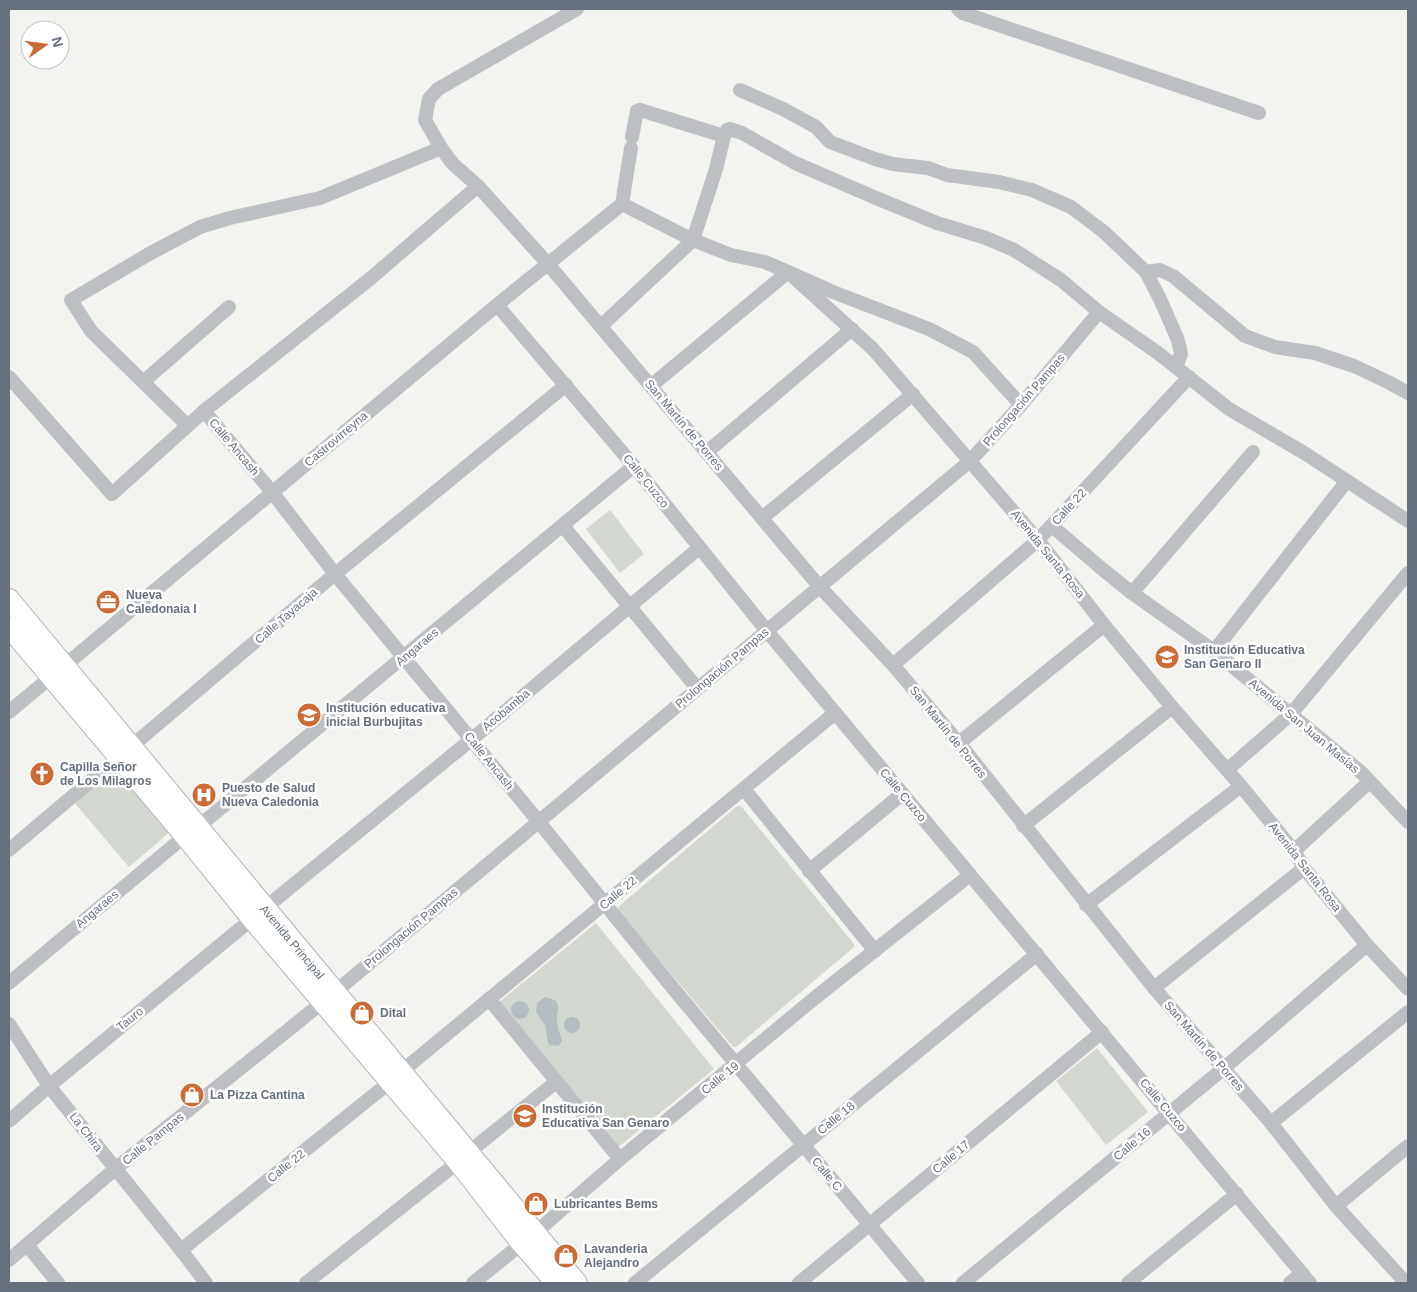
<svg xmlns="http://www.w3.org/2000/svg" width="1417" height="1292" font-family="Helvetica,sans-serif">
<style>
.green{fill:#d2d8d0}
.water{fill:#b4bdc2}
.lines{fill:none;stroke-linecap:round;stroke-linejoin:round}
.secondary-casing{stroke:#b0b3b8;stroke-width:22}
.street{stroke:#bdc0c3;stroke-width:14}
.secondary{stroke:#fff;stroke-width:20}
.labels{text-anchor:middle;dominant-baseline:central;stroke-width:5;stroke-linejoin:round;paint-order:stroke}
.street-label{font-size:12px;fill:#66707d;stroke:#fff}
.poi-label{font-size:12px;font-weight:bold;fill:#66707d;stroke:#fff;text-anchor:start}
</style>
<rect width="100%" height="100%" fill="#f3f3f0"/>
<g class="green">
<polygon points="610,510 644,554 620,573 586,529"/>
<polygon points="116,764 172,830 129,867 73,801"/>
<polygon points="737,806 741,806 854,944 854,947 736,1047 733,1047 620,913 618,907"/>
<polygon points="596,923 714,1069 616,1149 499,1002"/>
<polygon points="1097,1048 1148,1112 1106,1145 1056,1081"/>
</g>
<g class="water">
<path d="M545,997L555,1000C561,1008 556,1012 557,1020C557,1028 561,1034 562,1041L558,1046L550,1045L548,1043L545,1025L536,1012L537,1003Z"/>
<circle cx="520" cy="1010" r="9"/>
<circle cx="572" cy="1025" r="8"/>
</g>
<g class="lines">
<defs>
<g id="secondary">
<polyline points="9,599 577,1283"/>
<polyline points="9,627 185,836 252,919 458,1162 522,1244 556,1283"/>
</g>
</defs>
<use href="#secondary" class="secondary-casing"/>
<g class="street">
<polyline points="958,9 963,13 1259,113"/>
<polyline points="740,90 783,109 816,127 830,142 875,159 893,164 928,168 947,175 999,182 1032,190 1071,207 1104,232 1146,272 1160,299 1178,340 1181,354 1176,367"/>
<polyline points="632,137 637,111 640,110 724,136"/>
<polyline points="478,186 453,164 441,148 425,120 429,99 438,89 577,9"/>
<polyline points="622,204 693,240 731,255 765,262 788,272 873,349 1038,540 1104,625 1172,707 1241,786 1294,851 1304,868 1367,945 1408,989"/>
<polyline points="1146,272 1160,270 1173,276 1245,336 1275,347 1315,353 1354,366 1388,382 1408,393"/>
<polyline points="497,305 634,466 767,631 1310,1283"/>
<polyline points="601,326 693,240 716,169 724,136 727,130 730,129 742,133 795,163 876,198 937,223 986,238 1014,250 1061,280 1099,312 1158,353 1229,409 1306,454 1408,521"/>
<polyline points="9,377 112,494 204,411 371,278 478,186 548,264 819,586 893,665 959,743 1154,988 1271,1123 1336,1206 1406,1283"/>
<polyline points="143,382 229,307"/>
<polyline points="652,385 788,272 833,292 929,329 973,352 1021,405"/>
<polyline points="204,411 272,492 335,574 539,822 672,987 918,1283"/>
<polyline points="187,425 91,331 71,300 149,254 200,227 230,218 320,198 441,148"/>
<polyline points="707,452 852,329"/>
<polyline points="762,518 913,394"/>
<polyline points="563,526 697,688"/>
<polyline points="1052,526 1101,568 1132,593 1214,651 1362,773 1408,822"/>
<polyline points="1132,593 1253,452"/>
<polyline points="1214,651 1346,482"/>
<polyline points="893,665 1038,540 1189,377"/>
<polyline points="9,712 497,305 622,204 631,148"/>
<polyline points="959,743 1104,625"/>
<polyline points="1227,770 1291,714 1408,573"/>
<polyline points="744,789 875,951"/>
<polyline points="1023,826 1172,707"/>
<polyline points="198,827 634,466"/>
<polyline points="9,850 335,574 566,385"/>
<polyline points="1294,851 1369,782"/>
<polyline points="809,871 902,794"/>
<polyline points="1086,905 1241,786"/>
<polyline points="265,908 472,739 699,548"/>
<polyline points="9,983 185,836"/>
<polyline points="1154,988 1304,868"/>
<polyline points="489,999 620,1159"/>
<polyline points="9,1024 49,1086 181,1250 206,1283"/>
<polyline points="401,1072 835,713"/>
<polyline points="9,1121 49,1086 252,919"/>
<polyline points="1271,1123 1408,1012"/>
<polyline points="469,1152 556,1082"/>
<polyline points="1336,1206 1408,1146"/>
<polyline points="27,1245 58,1283"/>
<polyline points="181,1250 390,1082"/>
<polyline points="9,1260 115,1169 323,1002 970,461 1021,405 1099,312"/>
<polyline points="306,1283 458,1162"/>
<polyline points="473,1283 535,1233 620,1159 816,997 970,875"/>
<polyline points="635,1283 1037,954"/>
<polyline points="799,1283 1102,1032"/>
<polyline points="963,1283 1223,1069 1367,945"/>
<polyline points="1128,1283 1237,1194"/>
<polyline points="1290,1283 1302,1273"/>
</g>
<use href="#secondary" class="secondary"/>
</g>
<defs>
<symbol id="office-disc" viewBox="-11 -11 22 22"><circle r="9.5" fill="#cd6b36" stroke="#fff"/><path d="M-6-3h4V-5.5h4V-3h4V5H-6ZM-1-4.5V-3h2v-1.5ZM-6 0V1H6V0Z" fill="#fff"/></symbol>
<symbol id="school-disc" viewBox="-11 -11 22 22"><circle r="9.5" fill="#cd6b36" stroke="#fff"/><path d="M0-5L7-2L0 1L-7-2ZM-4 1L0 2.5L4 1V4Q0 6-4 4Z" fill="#fff"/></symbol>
<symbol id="church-disc" viewBox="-11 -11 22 22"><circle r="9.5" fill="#cd6b36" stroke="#fff"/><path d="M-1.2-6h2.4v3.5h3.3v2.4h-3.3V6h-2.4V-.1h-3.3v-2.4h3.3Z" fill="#fff"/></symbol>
<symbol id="hospital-disc" viewBox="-11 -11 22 22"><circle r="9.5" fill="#cd6b36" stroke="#fff"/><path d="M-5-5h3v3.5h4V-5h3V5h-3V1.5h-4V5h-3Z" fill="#fff"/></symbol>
<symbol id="shop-disc" viewBox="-11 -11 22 22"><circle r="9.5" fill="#cd6b36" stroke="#fff"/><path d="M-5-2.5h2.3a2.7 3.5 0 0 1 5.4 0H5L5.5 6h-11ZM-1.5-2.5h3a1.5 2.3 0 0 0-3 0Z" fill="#fff"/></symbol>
</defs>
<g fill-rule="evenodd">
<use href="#office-disc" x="94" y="588" width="28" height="28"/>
<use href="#school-disc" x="1153" y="643" width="28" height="28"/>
<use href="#school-disc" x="295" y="701" width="28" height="28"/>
<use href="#church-disc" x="28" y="760" width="28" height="28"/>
<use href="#hospital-disc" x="190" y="781" width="28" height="28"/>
<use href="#shop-disc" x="348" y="999" width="28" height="28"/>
<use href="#shop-disc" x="178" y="1081" width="28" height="28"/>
<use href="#school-disc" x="511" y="1102" width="28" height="28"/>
<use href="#shop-disc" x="522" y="1190" width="28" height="28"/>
<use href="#shop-disc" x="552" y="1242" width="28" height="28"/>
</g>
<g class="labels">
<g class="street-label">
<text transform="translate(1024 400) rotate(-49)">Prolongación Pampas</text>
<text transform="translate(684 425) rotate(50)">San Martín de Porres</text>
<text transform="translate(336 439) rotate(-40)">Castrovirreyna</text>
<text transform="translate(234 447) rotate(50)">Calle Ancash</text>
<text transform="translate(646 481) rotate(51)">Calle Cuzco</text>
<text transform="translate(1069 507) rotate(-47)">Calle 22</text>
<text transform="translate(1048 554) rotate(51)">Avenida Santa Rosa</text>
<text transform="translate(286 616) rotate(-41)">Calle Tayacaja</text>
<text transform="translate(417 647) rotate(-40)">Angaraes</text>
<text transform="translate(722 668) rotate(-40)">Prolongación Pampas</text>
<text transform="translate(506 710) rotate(-40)">Acobamba</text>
<text transform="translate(1304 726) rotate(40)">Avenida San Juan Masías</text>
<text transform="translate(948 732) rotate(51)">San Martín de Porres</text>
<text transform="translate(489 761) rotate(51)">Calle Ancash</text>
<text transform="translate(903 795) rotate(50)">Calle Cuzco</text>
<text transform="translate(1305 867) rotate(52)">Avenida Santa Rosa</text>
<text transform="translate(618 893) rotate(-40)">Calle 22</text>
<text transform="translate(97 909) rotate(-40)">Angaraes</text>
<text transform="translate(411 928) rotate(-40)">Prolongación Pampas</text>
<text transform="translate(292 942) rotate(50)">Avenida Principal</text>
<text transform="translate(130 1019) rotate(-39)">Tauro</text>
<text transform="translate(1204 1046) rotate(49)">San Martín de Porres</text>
<text transform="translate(720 1078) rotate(-39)">Calle 19</text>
<text transform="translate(1163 1105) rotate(50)">Calle Cuzco</text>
<text transform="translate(836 1118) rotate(-39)">Calle 18</text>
<text transform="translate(86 1132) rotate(52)">La Chira</text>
<text transform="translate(153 1139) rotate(-39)">Calle Pampas</text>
<text transform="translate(1132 1144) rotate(-40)">Calle 16</text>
<text transform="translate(951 1157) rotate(-40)">Calle 17</text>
<text transform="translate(286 1166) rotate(-39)">Calle 22</text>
<text transform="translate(827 1174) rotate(50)">Calle C</text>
</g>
<g class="poi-label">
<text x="126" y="595">Nueva<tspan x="126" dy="14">Caledonaia I</tspan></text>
<text x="1184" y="650">Institución Educativa<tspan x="1184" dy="14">San Genaro II</tspan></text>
<text x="326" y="708">Institución educativa<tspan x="326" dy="14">inicial Burbujitas</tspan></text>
<text x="60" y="767">Capilla Señor<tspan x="60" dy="14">de Los Milagros</tspan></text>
<text x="222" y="788">Puesto de Salud<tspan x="222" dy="14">Nueva Caledonia</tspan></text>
<text x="380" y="1013">Dital</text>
<text x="210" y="1095">La Pizza Cantina</text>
<text x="542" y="1109">Institución<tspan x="542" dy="14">Educativa San Genaro</tspan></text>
<text x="554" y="1204">Lubricantes Bems</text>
<text x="584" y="1249">Lavanderia<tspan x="584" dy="14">Alejandro</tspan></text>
</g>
</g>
<rect width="1417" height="1292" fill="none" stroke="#66707d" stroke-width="20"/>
<g transform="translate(45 45) rotate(76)"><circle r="24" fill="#ffffff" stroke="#c2c6cb"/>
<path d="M0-4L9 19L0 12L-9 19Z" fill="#cd6b36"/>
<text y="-8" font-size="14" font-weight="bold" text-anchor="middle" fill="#66707d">N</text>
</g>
</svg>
